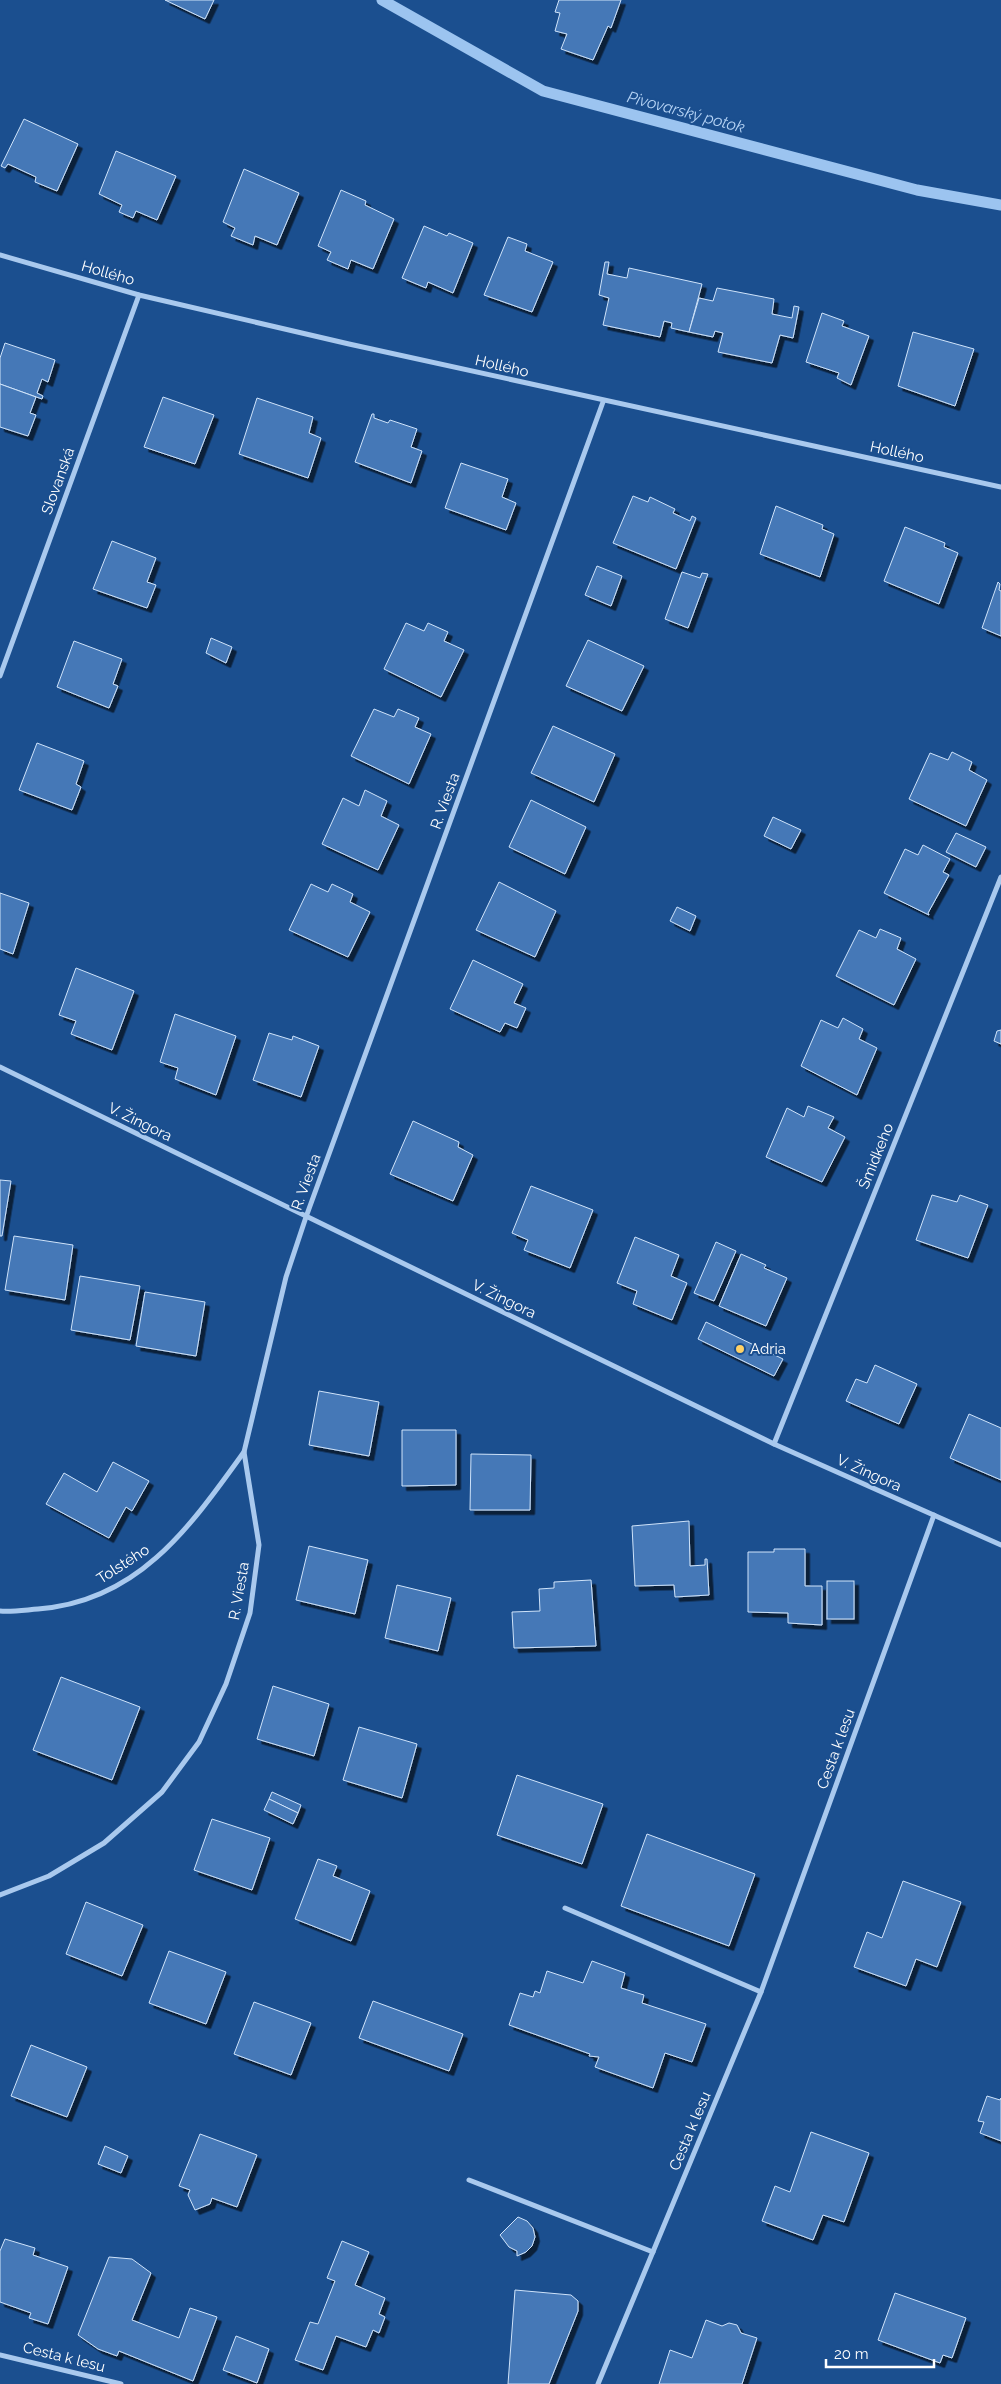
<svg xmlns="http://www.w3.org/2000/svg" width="1001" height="2384" font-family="Raleway,sans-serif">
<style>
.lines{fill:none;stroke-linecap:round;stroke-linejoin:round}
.stream{stroke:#9cc4f0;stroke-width:11}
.building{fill:#4478b7;stroke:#cfe3fa;filter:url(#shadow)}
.minor{stroke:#a9c9ee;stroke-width:5}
.poi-dot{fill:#ffd166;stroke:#1b4f8f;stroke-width:2}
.labels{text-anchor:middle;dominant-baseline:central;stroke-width:4;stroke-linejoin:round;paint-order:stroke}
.street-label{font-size:15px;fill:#fff;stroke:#1b4f8f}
.poi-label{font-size:15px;fill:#fff;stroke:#1b4f8f;text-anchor:start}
.water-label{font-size:16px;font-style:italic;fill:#b5d3f5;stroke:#1b4f8f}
</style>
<defs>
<filter id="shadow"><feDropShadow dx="4.5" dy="4.5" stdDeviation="0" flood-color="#0009"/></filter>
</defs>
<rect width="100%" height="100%" fill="#1b4f8f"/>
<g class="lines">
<polyline class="stream" points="382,0 543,91 917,190 1001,205"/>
</g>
<g class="building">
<polygon points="165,0 214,0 205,19"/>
<polygon points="559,0 621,0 611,28 608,26 593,60 561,49 567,34 555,31 560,13 555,12"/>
<polygon points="24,119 78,144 57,191 35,182 36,177 8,164 5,168 1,166"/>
<polygon points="116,151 176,176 157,220 136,211 133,218 119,212 122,205 99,194"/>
<polygon points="244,169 299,193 277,245 255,236 253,245 231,236 235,228 223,222"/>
<polygon points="341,190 366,201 365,205 394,219 373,269 351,260 348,269 327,260 331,252 318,246"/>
<polygon points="424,226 447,236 449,233 473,243 453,293 428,282 426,288 402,278"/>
<polygon points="508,237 527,244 525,251 553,262 532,312 484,295"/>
<polygon points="605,262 609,262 607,274 627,278 629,268 702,284 689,332 671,328 672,323 664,321 660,337 603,325 609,298 599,295"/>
<polygon points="717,288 774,299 772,314 792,318 794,306 799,307 793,338 780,335 772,363 718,352 723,333 715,331 713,337 689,332 699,298 713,301"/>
<polygon points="822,313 844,321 842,326 869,336 851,385 837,378 839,373 806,362"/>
<polygon points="913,332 974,349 955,406 898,386"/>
<polygon points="5,343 55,360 48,382 42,379 37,393 43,396 42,399 0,384 0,358"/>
<polygon points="0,384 36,397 30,413 36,415 28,436 0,427"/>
<polygon points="163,397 214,415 195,464 144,447"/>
<polygon points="257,398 313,417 309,433 321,438 308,478 239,454"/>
<polygon points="372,414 374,414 374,418 388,423 390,420 417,429 411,447 422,451 411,483 355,462"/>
<polygon points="461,463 508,479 502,497 516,503 506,530 445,508"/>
<polygon points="633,496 648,502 650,497 675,509 673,513 690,521 692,516 696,518 676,569 613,543"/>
<polygon points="776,506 823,525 822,529 834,534 820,577 760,554"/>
<polygon points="905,527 945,543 944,547 958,553 939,604 884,581"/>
<polygon points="112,541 156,558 147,582 156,585 147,608 93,589"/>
<polygon points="597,566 622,576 611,606 585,595"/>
<polygon points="682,572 700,578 702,573 708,574 688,628 665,619"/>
<polygon points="998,582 1000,584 999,590 1001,591 1001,636 982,628"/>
<polygon points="406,623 424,631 428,623 448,632 444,641 464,650 441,697 384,669"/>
<polygon points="211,638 232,647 226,663 206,653"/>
<polygon points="588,640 644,666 622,711 566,686"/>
<polygon points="74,641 122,659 113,684 118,686 109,708 57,687"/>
<polygon points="374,709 394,717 398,709 419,718 415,727 431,734 409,784 351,756"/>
<polygon points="553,726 615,754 594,802 531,773"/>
<polygon points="37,743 84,761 76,784 81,787 72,810 19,790"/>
<polygon points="952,752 972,762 969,770 987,780 966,826 909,799 930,753 948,760"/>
<polygon points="365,790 387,801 381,816 399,825 378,870 322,844 343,798 359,806"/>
<polygon points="531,800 586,827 565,874 509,847"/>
<polygon points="773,817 801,830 791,849 764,836"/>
<polygon points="956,833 986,847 976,867 946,852"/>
<polygon points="923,845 950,859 943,872 949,875 928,913 929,915 884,893 905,849 918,855"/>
<polygon points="499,882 556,911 535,957 476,930"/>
<polygon points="311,884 328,892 332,884 353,894 350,902 370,912 348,957 289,930"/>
<polygon points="0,893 29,903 13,954 0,949"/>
<polygon points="677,907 696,916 690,931 670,921"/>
<polygon points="880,929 901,938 897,949 916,959 894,1005 836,976 859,930 876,938"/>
<polygon points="473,960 523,984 514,1003 526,1008 517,1028 505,1023 500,1032 450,1009"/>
<polygon points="76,968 134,991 112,1050 71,1034 76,1021 59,1015"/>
<polygon points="175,1014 236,1036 216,1095 175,1079 178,1068 160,1062"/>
<polygon points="843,1018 863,1029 859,1039 877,1048 857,1095 801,1066 821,1020 838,1028"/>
<polygon points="1001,1030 1001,1044 994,1041 997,1031"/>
<polygon points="269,1033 292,1040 293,1036 319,1046 301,1097 253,1080"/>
<polygon points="808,1106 834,1117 828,1128 845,1137 822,1182 766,1157 787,1108 804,1117"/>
<polygon points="413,1121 459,1142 458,1147 473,1155 453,1201 390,1174"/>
<polygon points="0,1180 11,1181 2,1236 0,1236"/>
<polygon points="531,1186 593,1210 570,1268 524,1250 528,1240 512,1233"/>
<polygon points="932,1195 957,1202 960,1195 988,1205 968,1258 916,1240"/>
<polygon points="14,1236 73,1245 65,1300 5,1290"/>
<polygon points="635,1237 679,1255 671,1276 687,1283 672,1320 633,1304 637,1291 617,1283"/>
<polygon points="716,1242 736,1251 714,1301 694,1293"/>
<polygon points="741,1254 766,1265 764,1268 787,1278 766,1326 719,1306"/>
<polygon points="80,1276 140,1286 130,1340 71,1330"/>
<polygon points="145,1292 205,1302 196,1356 136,1346"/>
<polygon points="706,1322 783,1359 774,1376 698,1339"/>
<polygon points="875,1365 917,1384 899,1424 846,1401 856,1379 867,1383"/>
<polygon points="319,1391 379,1402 369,1456 309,1445"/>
<polygon points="969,1414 1001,1428 1001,1480 950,1458"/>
<polygon points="402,1430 456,1430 456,1485 402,1486"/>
<polygon points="471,1454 531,1455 530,1510 470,1510"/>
<polygon points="113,1462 149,1481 132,1511 126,1507 109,1538 46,1504 64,1473 97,1492"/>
<polygon points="689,1521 690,1566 705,1565 705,1559 707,1559 709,1595 675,1597 674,1585 635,1586 632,1526"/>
<polygon points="309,1546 368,1560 355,1614 296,1600"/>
<polygon points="774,1549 805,1549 805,1586 822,1586 822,1625 788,1623 788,1613 748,1612 748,1552 774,1552"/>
<polygon points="591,1580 596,1646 514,1648 512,1612 540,1611 539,1589 554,1588 554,1582"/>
<rect x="827" y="1581" width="27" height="38"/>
<polygon points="397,1585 451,1598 438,1651 385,1638"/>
<polygon points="61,1677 140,1707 112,1780 33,1750"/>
<polygon points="273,1686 329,1704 314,1756 257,1739"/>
<polygon points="359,1727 417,1744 402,1798 343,1780"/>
<polygon points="517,1775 603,1804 582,1864 497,1835"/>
<polygon points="272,1792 301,1805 298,1813 269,1799"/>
<polygon points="269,1799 298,1813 293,1824 264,1810"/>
<polygon points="212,1819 270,1838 252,1890 194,1870"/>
<polygon points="647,1834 755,1874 729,1946 621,1906"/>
<polygon points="318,1859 337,1866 333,1876 370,1891 351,1941 295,1919"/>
<polygon points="903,1881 961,1902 937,1967 916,1959 906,1986 854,1967 867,1932 882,1938"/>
<polygon points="86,1902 143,1925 122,1976 66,1954"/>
<polygon points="169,1951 226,1972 206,2024 149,2003"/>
<polygon points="592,1961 625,1973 621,1988 644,1995 642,2003 706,2024 692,2062 665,2053 653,2088 595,2067 599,2057 589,2056 590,2054 509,2025 520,1993 533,1997 535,1991 540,1993 547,1971 583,1983"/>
<polygon points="373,2001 463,2034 449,2071 359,2038"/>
<polygon points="254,2002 311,2023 291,2075 234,2054"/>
<polygon points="31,2045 87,2067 67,2117 11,2096"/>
<polygon points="987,2096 1000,2100 1001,2098 1001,2141 980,2133 984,2122 978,2121"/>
<polygon points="811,2132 869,2153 844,2222 823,2215 813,2240 762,2221 775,2186 790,2192"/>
<polygon points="200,2134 257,2155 237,2207 212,2198 210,2204 195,2210 188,2195 190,2190 179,2186"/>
<polygon points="105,2146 128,2156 121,2173 98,2164"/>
<polygon points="518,2217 527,2221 533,2228 535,2237 532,2246 526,2252 517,2256 517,2251 509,2247 500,2235"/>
<polygon points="5,2239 35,2248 33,2255 68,2267 48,2324 29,2318 31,2313 0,2302 0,2251"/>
<polygon points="342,2241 369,2252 355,2285 385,2298 379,2314 385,2317 379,2333 373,2330 366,2347 336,2336 323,2370 295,2360 310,2322 318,2324 335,2281 327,2278"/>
<polygon points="109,2257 132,2259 151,2273 132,2320 179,2338 190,2308 217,2317 193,2381 119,2351 117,2356 98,2349 78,2335"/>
<polygon points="515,2290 571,2295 578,2301 578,2311 549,2384 508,2384"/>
<polygon points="895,2293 966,2318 952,2358 943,2355 940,2363 878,2340"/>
<polygon points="706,2320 722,2326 729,2323 737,2325 741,2333 757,2338 742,2384 659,2384 670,2350 692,2358"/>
<polygon points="236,2336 269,2349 257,2383 223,2370"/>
</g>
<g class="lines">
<g class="minor">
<polyline points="0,255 139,295 349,344 1001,487"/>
<polyline points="0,676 139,295"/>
<polyline points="0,1067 774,1444 1001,1545"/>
<polyline points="774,1444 1001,877"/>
<path d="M0,1611C12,1612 25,1610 38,1609C138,1602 190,1527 244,1452"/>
<polyline points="0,1895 49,1876 104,1843 162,1792 199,1742 226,1684 250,1613 259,1545 244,1452 286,1277 306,1217 603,402"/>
<polyline points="565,1908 761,1992"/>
<polyline points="469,2180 653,2252"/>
<polyline points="0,2355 121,2384"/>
<polyline points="598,2384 761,1992 934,1515"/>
</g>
</g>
<circle class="poi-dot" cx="740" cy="1349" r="5"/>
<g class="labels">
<g class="street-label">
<text transform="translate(108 273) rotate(16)">Hollého</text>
<text transform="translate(502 366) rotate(13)">Hollého</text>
<text transform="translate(897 452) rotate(12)">Hollého</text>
<text transform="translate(58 481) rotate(-70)">Slovanská</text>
<text transform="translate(445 801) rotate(-70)">R. Viesta</text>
<text transform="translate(140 1122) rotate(26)">V. Žingora</text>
<text transform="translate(876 1156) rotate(-68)">Šmidkeho</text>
<text transform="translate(306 1182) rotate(-70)">R. Viesta</text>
<text transform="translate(504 1299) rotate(26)">V. Žingora</text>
<text transform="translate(869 1473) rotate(24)">V. Žingora</text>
<text transform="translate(123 1564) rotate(-33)">Tolstého</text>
<text transform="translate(239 1591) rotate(-80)">R. Viesta</text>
<text transform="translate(836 1749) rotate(-70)">Cesta k lesu</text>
<text transform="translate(690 2131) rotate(-67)">Cesta k lesu</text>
<text transform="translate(64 2357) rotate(14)">Cesta k lesu</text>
</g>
<g class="poi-label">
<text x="750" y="1349">Adria</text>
</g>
<g class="water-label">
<text transform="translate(686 112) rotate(15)">Pivovarský potok</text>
</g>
</g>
<path d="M826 2359v8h108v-8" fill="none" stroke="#ffffff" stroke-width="2.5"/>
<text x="834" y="2359" font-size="15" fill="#ffffff" stroke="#1b4f8f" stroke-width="4" paint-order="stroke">20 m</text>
</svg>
